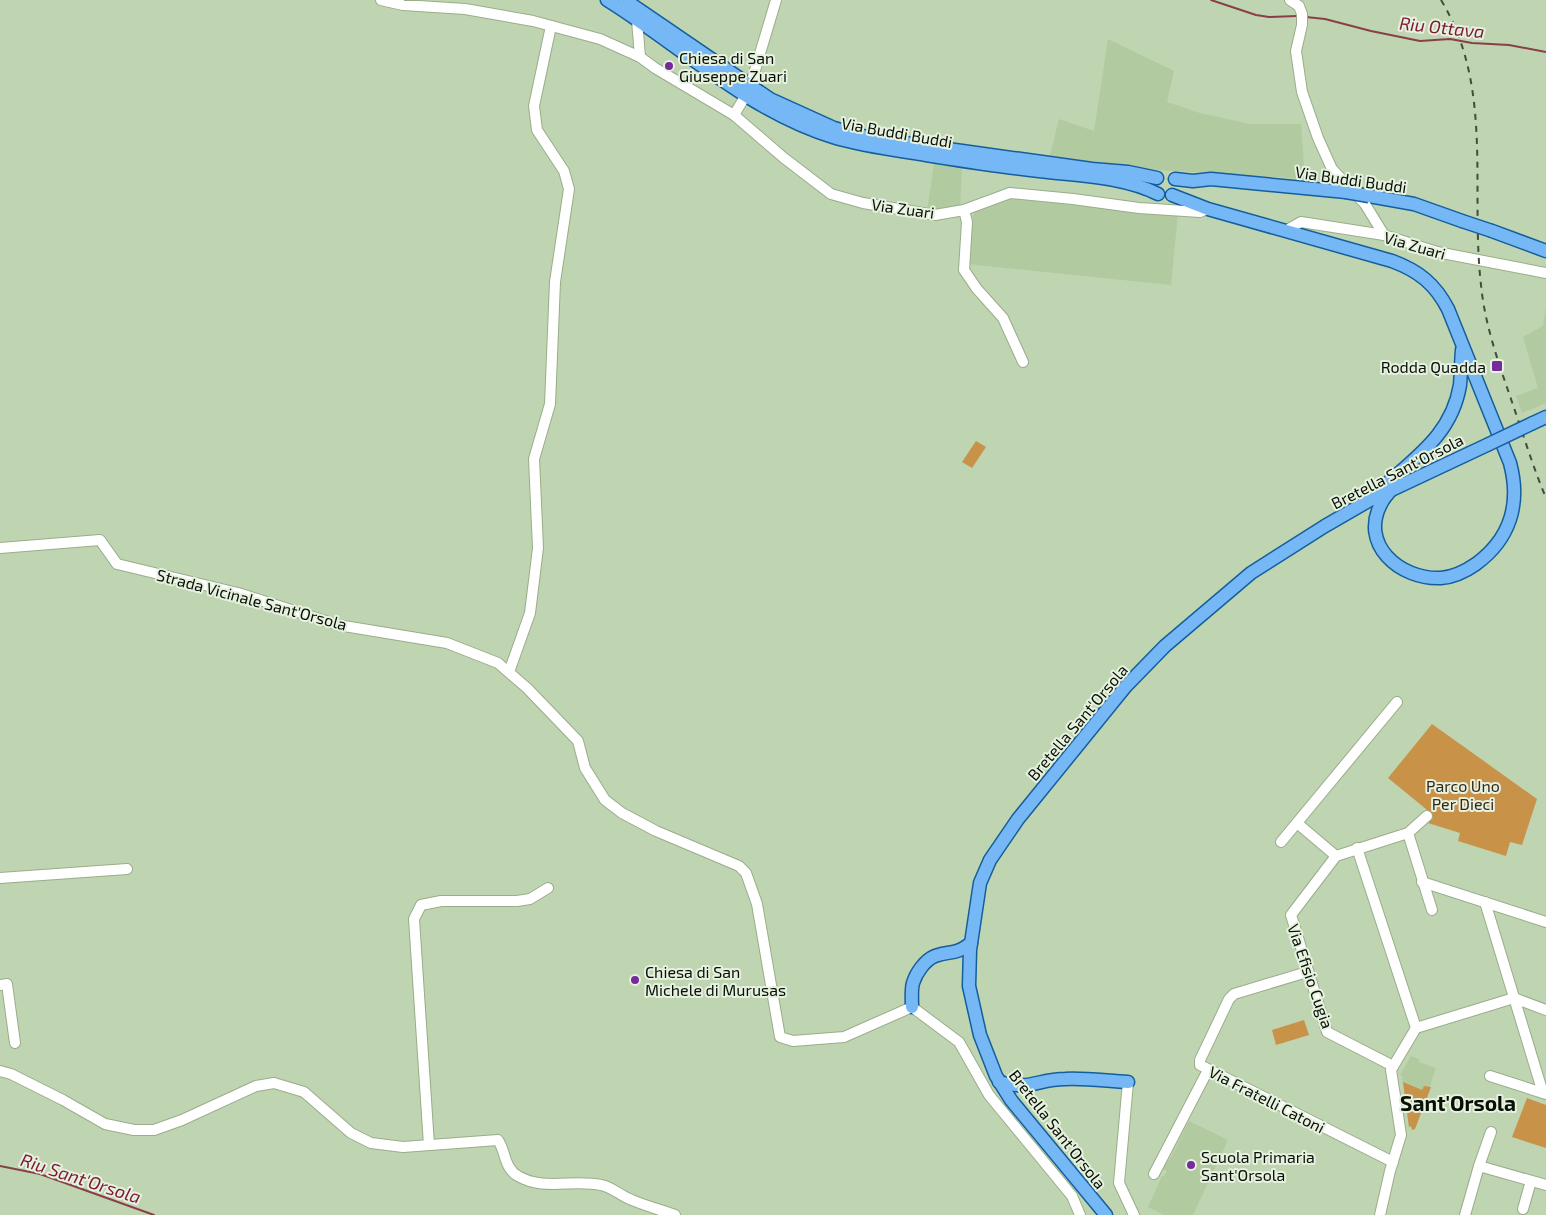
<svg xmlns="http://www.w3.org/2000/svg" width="1546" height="1215" font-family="'Exo 2',sans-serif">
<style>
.built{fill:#b2caa0}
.green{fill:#c89249}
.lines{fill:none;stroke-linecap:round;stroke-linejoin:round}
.stream{stroke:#893f48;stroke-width:2}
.minor-casing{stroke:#9aad8b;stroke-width:12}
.major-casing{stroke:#145e9d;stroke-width:15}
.minor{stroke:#fff;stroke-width:10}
.major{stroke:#76b8f5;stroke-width:12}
.rail{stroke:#424d3a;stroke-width:2;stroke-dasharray:6 6;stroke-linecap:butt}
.major-bridge-casing{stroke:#145e9d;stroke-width:15;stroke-linecap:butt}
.major-bridge{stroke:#76b8f5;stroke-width:12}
.poi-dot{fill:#772a9c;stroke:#e6f1df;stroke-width:2}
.labels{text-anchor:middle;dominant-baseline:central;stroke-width:4;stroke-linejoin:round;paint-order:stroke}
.poi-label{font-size:16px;fill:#080f04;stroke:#e6f1df;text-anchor:start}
.street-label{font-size:16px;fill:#080f04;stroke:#e6f1df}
.park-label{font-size:16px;fill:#362818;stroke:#e6f1df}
.water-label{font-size:18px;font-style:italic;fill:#7e1832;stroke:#e6f1df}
.district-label{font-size:21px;font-weight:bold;fill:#080f04;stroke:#e6f1df}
</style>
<rect width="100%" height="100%" fill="#bfd4b0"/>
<g class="built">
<polygon points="1108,39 1174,71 1167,102 1200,113 1250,124 1301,124 1305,179 1048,163 1059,119 1094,131"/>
<polygon points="934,164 962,168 960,210 927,211"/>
<polygon points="1023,196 1178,214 1171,285 967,264 969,225 976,210 992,203"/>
<polygon points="1546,306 1546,403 1522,413 1516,396 1538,388 1523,337 1543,326"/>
<polygon points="1411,1056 1419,1059 1419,1062 1436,1068 1415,1129 1412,1130 1411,1126 1409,1127 1402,1077 1403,1076 1400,1075"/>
<polygon points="1189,1121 1228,1140 1193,1215 1164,1215 1148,1207 1162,1176 1164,1176 1167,1171 1163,1169 1167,1160 1169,1161"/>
</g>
<g class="green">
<polygon points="976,441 986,447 972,468 962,462"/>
<polygon points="1432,724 1537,799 1522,845 1510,842 1506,856 1458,841 1460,833 1428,823 1433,818 1426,809 1388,778"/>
<polygon points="1304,1020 1309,1035 1276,1045 1272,1030"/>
<polygon points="1403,1082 1422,1090 1424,1086 1431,1087 1415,1129 1412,1130 1411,1126 1409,1127"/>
<polygon points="1527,1098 1546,1105 1546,1148 1512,1137"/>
</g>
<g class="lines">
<g class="stream">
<polyline points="1211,0 1256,15 1269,17 1297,16"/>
<polyline points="1306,17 1325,19 1371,31 1420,41 1450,39 1472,43 1509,45 1546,52"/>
<polyline points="0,1166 40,1174 154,1215"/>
</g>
<defs>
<g id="minor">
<polyline points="381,0 403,5 465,9 533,21 600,39 640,57 637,20"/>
<polyline points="1290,0 1299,6 1302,14 1302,25 1296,51 1302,92 1318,138 1332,169 1365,204 1384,235"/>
<polyline points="640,57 655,68 734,115 784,158 831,194 863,203 935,215 964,210 1010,193 1073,199 1139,208 1200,212 1208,209"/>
<polyline points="750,87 776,0"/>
<polyline points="734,115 746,95"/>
<polyline points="964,210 967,222 964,270 977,289 1003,318 1023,362"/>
<polyline points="1285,231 1301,222 1384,235 1437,252 1546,273"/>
<polyline points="0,548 100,540 117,564 238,593 338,625 447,643 498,663 527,688 578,741 585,768 605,800 622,813 656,831 739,866 746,873 757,904 780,1037 793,1041 844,1037 912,1007 959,1042 989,1095 1072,1196 1080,1215"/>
<polyline points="509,672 530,613 538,548 534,459 550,404 555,282 569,189 564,171 537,130 534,106 551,26"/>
<polyline points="1297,823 1336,856"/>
<polyline points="1408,833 1432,910"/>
<polyline points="1281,842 1397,702"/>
<polyline points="1357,848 1416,1028"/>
<polyline points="0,878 127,869"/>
<polyline points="1422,882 1546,922"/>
<polyline points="1485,902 1543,1093"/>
<polyline points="1307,972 1234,994 1229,999 1200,1060 1200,1065 1393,1162"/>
<polyline points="0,985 7,984 15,1043"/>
<polyline points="1416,1028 1514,998 1546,1010"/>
<polyline points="1393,1066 1327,1032 1291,915 1336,856 1408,833 1427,816"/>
<path d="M0,1071L11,1074L63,1100L105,1124L134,1130H154L182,1120L256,1086L274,1083L304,1092L351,1133L371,1143L403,1147L498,1140C506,1152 504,1168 518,1176C543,1191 573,1179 601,1185C612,1187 621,1196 632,1200C646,1206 661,1210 675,1215"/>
<polyline points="1490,1076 1546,1094"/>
<polyline points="1128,1082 1119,1183 1134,1215"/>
<polyline points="429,1145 414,919 421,905 441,901 517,901 530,899 548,888"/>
<polyline points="1479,1166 1491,1132"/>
<polyline points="1154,1174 1208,1070"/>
<polyline points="1523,1209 1531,1181"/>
<polyline points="1380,1215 1390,1171 1401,1135 1391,1070 1416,1028"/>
<polyline points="1465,1215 1479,1166 1546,1185"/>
</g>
<g id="major">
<path d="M607,0C681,46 748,111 833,137C863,146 895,150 926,155C964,161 1001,167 1039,171C1078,176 1122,176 1158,194"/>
<polyline points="625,0 770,99 834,128 862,136 898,142 1092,169 1128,172 1157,178"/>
<polyline points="1175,179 1193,181 1211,179 1346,192"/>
<path d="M1172,195L1208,209L1392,261C1419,271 1435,284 1448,309L1510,463C1521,504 1510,539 1476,564C1466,571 1453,577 1441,578C1400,580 1358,544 1382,502C1384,498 1388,494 1391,490"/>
<polyline points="1369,196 1414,204 1462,221"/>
<polyline points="1492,231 1546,251"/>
<polyline points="1533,423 1546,417"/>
<path d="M1382,488C1416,457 1452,434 1460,385C1461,373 1461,362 1462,350"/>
<path d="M912,1007C912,999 911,990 913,983C916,973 925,960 935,956C951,950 954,956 971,943"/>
<path d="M999,1082C1030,1091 1038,1079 1065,1079C1086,1078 1107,1081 1128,1082"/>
<polyline points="1106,1215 1011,1100 996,1076 980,1035 969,986 970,950 980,883 990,860 1018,819 1126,686 1165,646 1251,573 1325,526 1370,500 1487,445"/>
</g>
</defs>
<use href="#minor" class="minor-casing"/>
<use href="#major" class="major-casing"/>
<use href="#minor" class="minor"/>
<use href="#major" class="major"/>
<path class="rail" d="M1441,0C1494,87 1470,189 1481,285C1485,326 1499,364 1512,402C1523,434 1533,467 1546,498"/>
<defs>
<g id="major-bridge">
<polyline points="1346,192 1369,196"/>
<polyline points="1462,221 1492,231"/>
<polyline points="1487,445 1533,423"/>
</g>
</defs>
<use href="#major-bridge" class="major-bridge-casing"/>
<use href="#major-bridge" class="major-bridge"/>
</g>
<g class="poi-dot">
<circle cx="669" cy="66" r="5"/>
<rect x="1491" y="360" width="12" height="12" rx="2.5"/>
<circle cx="635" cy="980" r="5"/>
<circle cx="1191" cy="1165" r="5"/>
</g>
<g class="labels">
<g class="poi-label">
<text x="679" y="57">Chiesa di San<tspan x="679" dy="18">Giuseppe Zuari</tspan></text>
<text x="1486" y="366" text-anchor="end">Rodda Quadda</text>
<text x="645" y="971">Chiesa di San<tspan x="645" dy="18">Michele di Murusas</tspan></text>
<text x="1201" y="1156">Scuola Primaria<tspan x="1201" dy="18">Sant'Orsola</tspan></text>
</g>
<g class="street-label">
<text transform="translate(897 132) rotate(10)">Via Buddi Buddi</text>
<text transform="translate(1351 179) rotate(8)">Via Buddi Buddi</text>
<text transform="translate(903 208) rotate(8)">Via Zuari</text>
<text transform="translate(1415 245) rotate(16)">Via Zuari</text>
<text transform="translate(1397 471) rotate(-27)">Bretella Sant'Orsola</text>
<text transform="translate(252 599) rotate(15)">Strada Vicinale Sant'Orsola</text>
<text transform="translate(1077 722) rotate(-50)">Bretella Sant'Orsola</text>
<text transform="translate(1311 976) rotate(71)">Via Efisio Cugia</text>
<text transform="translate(1267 1099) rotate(27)">Via Fratelli Catoni</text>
<text transform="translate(1058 1129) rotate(52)">Bretella Sant'Orsola</text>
</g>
<g class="park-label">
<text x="1463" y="785">Parco Uno<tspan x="1463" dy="18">Per Dieci</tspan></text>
</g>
<g class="water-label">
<text transform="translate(1442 27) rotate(6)">Riu Ottava</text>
<text transform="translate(81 1178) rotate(18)">Riu Sant'Orsola</text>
</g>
<g class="district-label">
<text x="1458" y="1102">Sant'Orsola</text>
</g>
</g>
</svg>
